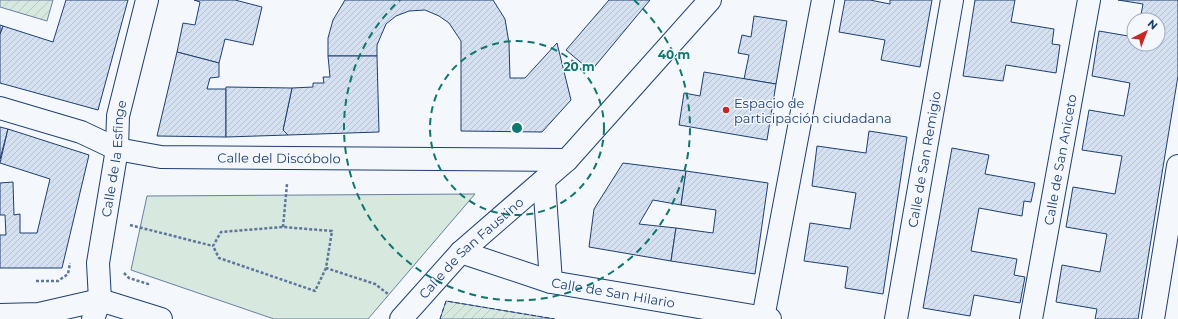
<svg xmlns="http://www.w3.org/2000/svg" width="1178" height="319" font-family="Montserrat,sans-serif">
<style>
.green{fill:#d7e8df;stroke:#687fa3}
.garden{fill:url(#garden-furrows);stroke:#687fa3}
.building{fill:url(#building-hatch);stroke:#1d3f73}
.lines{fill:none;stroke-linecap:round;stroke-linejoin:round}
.minor-casing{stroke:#1d3f73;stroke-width:24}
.path{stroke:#5e769c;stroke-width:2.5;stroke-dasharray:3 2;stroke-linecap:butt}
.minor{stroke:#f4f7fb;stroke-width:22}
.fence{stroke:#1d3f73;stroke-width:1;stroke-dasharray:5 2;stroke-linecap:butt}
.ring{fill:none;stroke:#0f766e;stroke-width:2;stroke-dasharray:7 5}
.poi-dot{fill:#c62828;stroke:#f4f7fb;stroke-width:1.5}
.labels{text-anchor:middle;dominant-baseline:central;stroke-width:3;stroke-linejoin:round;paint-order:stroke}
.poi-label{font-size:13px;fill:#1d3f73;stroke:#f4f7fb;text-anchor:start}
.street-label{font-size:13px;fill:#1d3f73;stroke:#f4f7fb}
.centre{fill:#0f766e;stroke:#f4f7fb;stroke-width:2}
.ring-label{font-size:12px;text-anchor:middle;font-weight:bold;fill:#0f766e;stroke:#f4f7fb;stroke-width:3;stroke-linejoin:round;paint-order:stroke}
</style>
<defs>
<pattern id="garden-furrows" width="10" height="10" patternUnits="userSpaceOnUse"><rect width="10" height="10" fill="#d7e8df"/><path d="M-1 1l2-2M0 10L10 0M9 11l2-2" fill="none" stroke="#b8c8c3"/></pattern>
<pattern id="building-hatch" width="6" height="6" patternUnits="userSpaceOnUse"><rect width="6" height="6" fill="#d5e0f0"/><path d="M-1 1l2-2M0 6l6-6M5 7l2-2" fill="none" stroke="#b6c1d1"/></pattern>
</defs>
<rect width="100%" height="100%" fill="#f4f7fb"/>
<polygon class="green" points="475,194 368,319 274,319 131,270 147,196"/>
<g class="garden">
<polygon points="0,0 53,0 47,21 0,7"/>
<polygon points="446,301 554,319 440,319"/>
</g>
<g class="building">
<polygon points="66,0 128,0 98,110 0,83 0,34 3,26 53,42"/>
<polygon points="194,0 235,0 262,7 253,45 225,39 219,63 177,52 183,23 195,25 200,2"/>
<polygon points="345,0 493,0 505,19 509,43 510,78 525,78 557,43 571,100 542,132 461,131 461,41 449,23 439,16 425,10 409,11 396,16 386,24 377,45 377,56 328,56 328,38 333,20"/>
<polygon points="609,0 650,0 591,71 566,50"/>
<polygon points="845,0 870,0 890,4 890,0 932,0 920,67 881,60 885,40 839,32"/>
<polygon points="975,0 1015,0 1011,22 1054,29 1052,44 1060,45 1056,73 1006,65 1003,81 963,76"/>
<polygon points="1118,0 1178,0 1178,76 1138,319 1095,319 1097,309 1056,302 1062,265 1100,272 1107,234 1066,227 1073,187 1115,194 1122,156 1082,150 1089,110 1124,116 1130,83 1092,76 1099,31 1134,37 1134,44 1158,44 1158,20 1140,20 1143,4"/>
<polygon points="754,16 787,21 776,84 744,79 749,55 738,53 742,35 751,37"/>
<polygon points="0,25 3,26 0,34"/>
<polygon points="177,52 219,63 219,77 210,78 207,89 226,89 226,137 157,136"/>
<polygon points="328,56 377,56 379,132 288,135 283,130 292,88 313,87 313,83 324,83 323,77 330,77"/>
<polygon points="704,72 776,84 767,140 679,125 684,93 700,96"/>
<polygon points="226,87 292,88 283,130 288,135 226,137"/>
<polygon points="0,127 8,129 0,159"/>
<polygon points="8,129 89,155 62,268 0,268 0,235 6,235 5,215 0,215 0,183 13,182 14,215 20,214 20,233 37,233 50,179 0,163"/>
<polygon points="869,131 907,137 883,294 845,288 848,267 804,261 810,223 850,229 856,193 812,186 817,146 866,153"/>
<polygon points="952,148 989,155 985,174 1035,183 1031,202 1024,201 1022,216 979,208 971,251 1017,259 1014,275 1025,277 1020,303 974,295 970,316 923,308"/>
<polygon points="623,163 686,171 681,205 653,200 639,224 676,228 671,261 589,247 594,209"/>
<polygon points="686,171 768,183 755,274 671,261 676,228 713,233 716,210 681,205"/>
</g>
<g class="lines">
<defs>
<g id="minor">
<path id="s1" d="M0,108L81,132L117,149L161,157L567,160"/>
<polyline points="544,181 551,282"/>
<path id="s2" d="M461,252L551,282L770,319"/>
<polyline points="0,315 39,314 100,300 161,319"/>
<polyline points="763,318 823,0"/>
<path id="s3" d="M93,319L100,300L98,263L117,149L118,116L147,0"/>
<path id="s4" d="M401,319L461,252L567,160L710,0"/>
<path id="s5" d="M896,319L952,0"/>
<path id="s6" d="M1031,319L1089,0"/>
<polyline points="1153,319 1178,166"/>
</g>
</defs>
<use href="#minor" class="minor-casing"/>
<g class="path">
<polyline points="130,225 213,246"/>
<polyline points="283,227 287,184"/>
<polyline points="326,268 315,291 219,258 213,246 221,232 283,227 332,231 326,268 375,284 388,294"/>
<polyline points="124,273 129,278 148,284 147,287"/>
<polyline points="36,281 58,281 68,274 70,263"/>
</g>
<use href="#minor" class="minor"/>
<polyline class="fence" points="440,319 446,301 555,319"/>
</g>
<g class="ring">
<circle cx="517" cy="128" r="87"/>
<path d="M634 0A173 173 0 1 1 400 0"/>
</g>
<circle class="poi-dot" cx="726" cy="110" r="4"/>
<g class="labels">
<g class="poi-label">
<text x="734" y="103">Espacio de<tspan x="734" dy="15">participación ciudadana</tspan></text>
</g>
<g class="street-label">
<text stroke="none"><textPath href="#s1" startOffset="287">Calle del Discóbolo</textPath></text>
<text stroke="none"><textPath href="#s3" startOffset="163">Calle de la Esfinge</textPath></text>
<text stroke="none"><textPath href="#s5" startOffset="162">Calle de San Remigio</textPath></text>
<text stroke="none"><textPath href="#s6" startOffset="162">Calle de San Aniceto</textPath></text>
<text stroke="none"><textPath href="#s4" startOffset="100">Calle de San Faustino</textPath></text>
<text stroke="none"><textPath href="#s2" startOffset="158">Calle de San Hilario</textPath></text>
</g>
</g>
<circle cx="517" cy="128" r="6" class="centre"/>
<g class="ring-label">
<text x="674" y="59">40 m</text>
<text x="579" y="71">20 m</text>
</g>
<g transform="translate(1146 32) rotate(42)"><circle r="19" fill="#f4f7fb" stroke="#9eadc5"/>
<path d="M0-3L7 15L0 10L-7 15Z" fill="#c62828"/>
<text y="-6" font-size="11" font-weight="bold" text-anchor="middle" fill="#1d3f73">N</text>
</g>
</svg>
